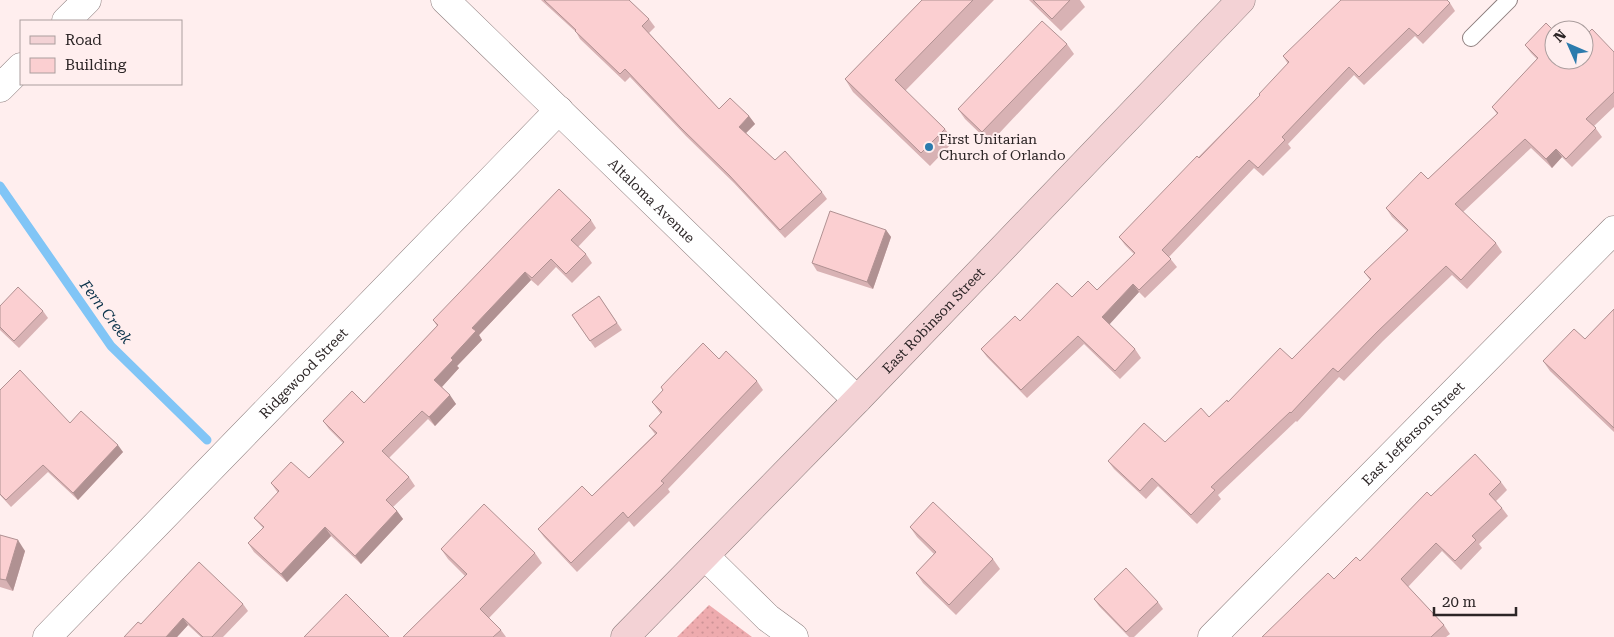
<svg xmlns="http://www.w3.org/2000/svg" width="1614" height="637" font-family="'Roboto Serif',serif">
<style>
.park{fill:url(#park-dots)}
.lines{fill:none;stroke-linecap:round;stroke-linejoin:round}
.stream{stroke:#81c5f6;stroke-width:9}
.service-casing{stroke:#8b7c7c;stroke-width:18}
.minor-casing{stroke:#8b7c7c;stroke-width:29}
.tertiary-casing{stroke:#8b7c7c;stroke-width:29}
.secondary-casing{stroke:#8b7c7c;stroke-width:29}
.service{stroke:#fff;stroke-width:16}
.minor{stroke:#fff;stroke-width:28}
.tertiary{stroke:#fff;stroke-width:28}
.secondary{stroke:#f3d2d5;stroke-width:28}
.wall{fill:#d8b2b4}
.shaded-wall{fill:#b09192}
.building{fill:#fbcfd1;stroke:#b09192}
.poi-dot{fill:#2c7bad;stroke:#fee;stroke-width:2}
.labels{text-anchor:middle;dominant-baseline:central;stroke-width:4;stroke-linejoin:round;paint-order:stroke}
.poi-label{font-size:14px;fill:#2c2526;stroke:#fee;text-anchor:start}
.street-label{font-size:14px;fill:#2c2526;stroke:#fee}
.water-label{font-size:15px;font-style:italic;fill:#093149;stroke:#fee}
</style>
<defs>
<pattern id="park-dots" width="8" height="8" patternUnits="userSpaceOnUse" patternTransform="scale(1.25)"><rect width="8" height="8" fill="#eeabae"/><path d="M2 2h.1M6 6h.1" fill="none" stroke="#cc9396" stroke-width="1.8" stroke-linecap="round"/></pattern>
</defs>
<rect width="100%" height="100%" fill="#fee"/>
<polygon class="park" points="709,605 752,637 677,637"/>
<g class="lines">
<polyline class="stream" points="0,186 111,346 207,440"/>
<defs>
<polyline id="service" points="1471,38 1509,0"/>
<g id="minor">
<path id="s1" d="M445,0L857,400"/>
<polyline points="705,556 768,618 794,637"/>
<path id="s2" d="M47,637L559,110"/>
<path id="s3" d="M1212,637L1614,230"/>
</g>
<g id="tertiary">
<polyline points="66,21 87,0"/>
<polyline points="0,88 21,67"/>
</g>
<g id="secondary">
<path id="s4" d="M625,637L857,400L1241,0"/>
</g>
</defs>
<use href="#service" class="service-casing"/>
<use href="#minor" class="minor-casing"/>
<use href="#tertiary" class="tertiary-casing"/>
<use href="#secondary" class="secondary-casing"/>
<use href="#service" class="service"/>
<use href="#minor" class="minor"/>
<use href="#tertiary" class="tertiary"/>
<use href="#secondary" class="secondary"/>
</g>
<g class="wall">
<polygon points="541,0 629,0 649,19 655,27 649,33 719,109 749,116 755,124 746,133 775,160 822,192 827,199 785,238 734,183 686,136 630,77 625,82 580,39 576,32"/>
<polygon points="922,0 994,0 905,91 945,129 954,141 930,166 853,92 845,79"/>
<polygon points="1029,0 1080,0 1085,7 1061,31"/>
<polygon points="1450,3 1455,11 1423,44 1415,36 1364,85 1354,75 1288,144 1291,148 1263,176 1254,168 1169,257 1177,267 1145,298 1139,292 1109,324 1135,349 1141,358 1120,379 1084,344 1027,398 987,357 981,349 1020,321 1072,297 1097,290 1134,254 1125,245 1119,237 1260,95 1288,64 1283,56"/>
<polygon points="1067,44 1074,54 990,143 965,119 958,109"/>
<polygon points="1525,45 1554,60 1614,52 1614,107 1594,126 1602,137 1572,167 1562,157 1552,168 1531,148 1463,212 1496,243 1502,252 1467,289 1452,275 1383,341 1344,381 1339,377 1297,422 1296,421 1218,495 1221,499 1197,524 1158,486 1146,499 1114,469 1108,461 1165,442 1209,417 1228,402 1292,359 1370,280 1364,272 1407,231 1392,217 1386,208 1428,179 1497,114 1492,107 1537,59 1531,53"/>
<polygon points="591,220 596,228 578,247 586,254 592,263 572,283 556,267 538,286 531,280 479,335 482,340 457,366 459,368 442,387 456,404 435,426 428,419 389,458 409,477 415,486 393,507 397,511 403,519 361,564 331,536 287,582 254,552 248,543 263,528 254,518 278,493 271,483 309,478 343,443 329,429 323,421 364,403 437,326 433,320"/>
<polygon points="886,230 891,237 873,289 817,271 812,263"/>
<polygon points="599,296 622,330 595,348 572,315"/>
<polygon points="0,306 43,311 48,318 19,348 0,330"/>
<polygon points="1614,309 1614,432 1550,371 1543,361 1585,339"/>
<polygon points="719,359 757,381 763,390 668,489 670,492 634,527 629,521 577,572 544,537 538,529 592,496 655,434 649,426 661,414 652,402 663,390 661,387"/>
<polygon points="0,390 70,423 123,452 78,500 48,472 11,507 0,495"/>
<polygon points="1501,482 1507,490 1496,501 1502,508 1508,516 1479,544 1482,548 1461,570 1442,551 1408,587 1444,625 1450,634 1446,637 1262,637 1334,579 1360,561 1431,496"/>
<polygon points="910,527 993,559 1000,569 956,615 923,583 916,573 934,554 917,537"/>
<polygon points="0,535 25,551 13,591 0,587"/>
<polygon points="441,549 535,553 542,563 489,618 501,630 506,637 403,637 465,576 448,559"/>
<polygon points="1094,599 1158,602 1163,609 1134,637 1129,637 1099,606"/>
<polygon points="243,604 248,611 223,637 201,637 188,625 177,637 124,637 141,624"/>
</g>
<g class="shaded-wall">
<polygon points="749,116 755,124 745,134 739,127"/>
<polygon points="1556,149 1562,157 1552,168 1546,159"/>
<polygon points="886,230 891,237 873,289 867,282"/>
<polygon points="525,272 531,280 479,335 482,340 457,366 459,368 440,389 434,380 472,328"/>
<polygon points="1133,284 1139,292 1108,326 1102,317"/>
<polygon points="450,395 456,404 435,426 429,417"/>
<polygon points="118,445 123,452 78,500 73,493"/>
<polygon points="397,511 403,519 361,564 355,556"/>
<polygon points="325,527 331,536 287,582 281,574"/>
<polygon points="18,540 25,551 13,591 6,580"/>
<polygon points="183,618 188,625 177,637 166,637"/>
</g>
<g class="building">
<polygon points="544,0 629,0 649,19 642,26 719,109 730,98 749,116 739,127 775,160 785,151 822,192 780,230 729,175 681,128 625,69 620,74 575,31 576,30"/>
<polygon points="922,0 973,0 895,80 945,129 921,153 845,79"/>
<polygon points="1033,0 1070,0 1052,19"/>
<polygon points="1341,0 1447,0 1450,3 1418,36 1409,28 1359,77 1349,67 1282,137 1285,140 1258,168 1249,160 1162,250 1171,259 1139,290 1133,284 1102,317 1135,349 1115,371 1078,336 1021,390 981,349 1015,316 1020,321 1057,283 1072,297 1088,281 1097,290 1135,253 1119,237 1197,156 1199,158 1260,95 1259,94 1289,62 1283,56"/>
<polygon points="1042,21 1067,44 982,132 958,109"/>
<polygon points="1546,23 1554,31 1554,60 1584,60 1584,37 1592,29 1614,52 1614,92 1586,119 1596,128 1566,159 1556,149 1546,159 1525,139 1455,204 1496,243 1461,280 1446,266 1377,332 1338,372 1333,368 1291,413 1290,412 1211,487 1215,490 1191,515 1152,478 1140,491 1108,461 1144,423 1165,442 1201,408 1209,417 1227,400 1228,402 1280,348 1292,359 1371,279 1364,272 1408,230 1386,208 1421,172 1428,179 1498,113 1492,107 1538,58 1525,45"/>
<polygon points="559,189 591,220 571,240 586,254 566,274 551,259 532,278 525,272 472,328 476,331 451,358 453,360 434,380 450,395 429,417 422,411 382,451 409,477 386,500 397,511 355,556 325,527 281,574 248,543 264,527 254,518 279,491 271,483 291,462 309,478 344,442 323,421 352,391 364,403 438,325 433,320"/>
<polygon points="830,211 886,230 867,282 812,263"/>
<polygon points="18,287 43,311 14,341 0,327 0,306"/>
<polygon points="599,296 617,323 590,341 572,315"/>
<polygon points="1614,309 1614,428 1543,361 1574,329 1585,339"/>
<polygon points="703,343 719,359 726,351 757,381 661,481 664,483 628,518 623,512 571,563 538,529 582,486 592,496 657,433 649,426 662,412 652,402 663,390 661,387"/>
<polygon points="20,370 70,423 81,411 118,445 73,493 43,465 6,500 0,494 0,390"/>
<polygon points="1475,454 1501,482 1489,494 1502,508 1472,536 1476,540 1455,561 1436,543 1401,579 1444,625 1431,637 1262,637 1328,573 1334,579 1356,557 1360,561 1427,492 1431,496"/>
<polygon points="933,502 993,559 949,605 916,573 936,552 910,527"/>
<polygon points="484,504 535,553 480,609 501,630 493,637 403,637 467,574 441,549"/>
<polygon points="0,535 18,540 6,580 0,579"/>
<polygon points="199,562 243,604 212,637 203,637 183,618 166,637 124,637 138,622 141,624"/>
<polygon points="1126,568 1158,602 1126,632 1094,599"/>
<polygon points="346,594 389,637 304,637"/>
</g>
<circle class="poi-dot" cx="929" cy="147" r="5"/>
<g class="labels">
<g class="poi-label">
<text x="939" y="139">First Unitarian<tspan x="939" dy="16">Church of Orlando</tspan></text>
</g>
<g class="street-label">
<text stroke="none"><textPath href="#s1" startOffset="288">Altaloma Avenue</textPath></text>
<text stroke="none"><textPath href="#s4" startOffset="442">East Robinson Street</textPath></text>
<text stroke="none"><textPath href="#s2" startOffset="368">Ridgewood Street</textPath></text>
<text stroke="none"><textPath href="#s3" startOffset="286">East Jefferson Street</textPath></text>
</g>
<g class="water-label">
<text transform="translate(106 312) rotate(53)">Fern Creek</text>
</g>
</g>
<rect x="20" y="20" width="162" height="65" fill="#ffeeee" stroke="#ab9e9e"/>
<rect x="30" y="36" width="25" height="8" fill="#f3d2d5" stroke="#ab9e9e"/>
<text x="65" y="45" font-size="15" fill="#2c2526">Road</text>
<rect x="30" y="58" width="25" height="15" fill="#fbcfd1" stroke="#ab9e9e"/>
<text x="65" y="70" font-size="15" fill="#2c2526">Building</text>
<g transform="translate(1569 45) rotate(315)"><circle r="24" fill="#ffeeee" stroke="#ab9e9e"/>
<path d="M0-4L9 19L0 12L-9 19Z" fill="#2c7bad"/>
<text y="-8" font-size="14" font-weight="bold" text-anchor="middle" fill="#2c2526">N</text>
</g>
<path d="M1434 607v8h82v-8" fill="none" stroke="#2c2526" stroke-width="2.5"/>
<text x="1442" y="607" font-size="15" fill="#2c2526" stroke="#ffeeee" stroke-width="4" paint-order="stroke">20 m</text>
</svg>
